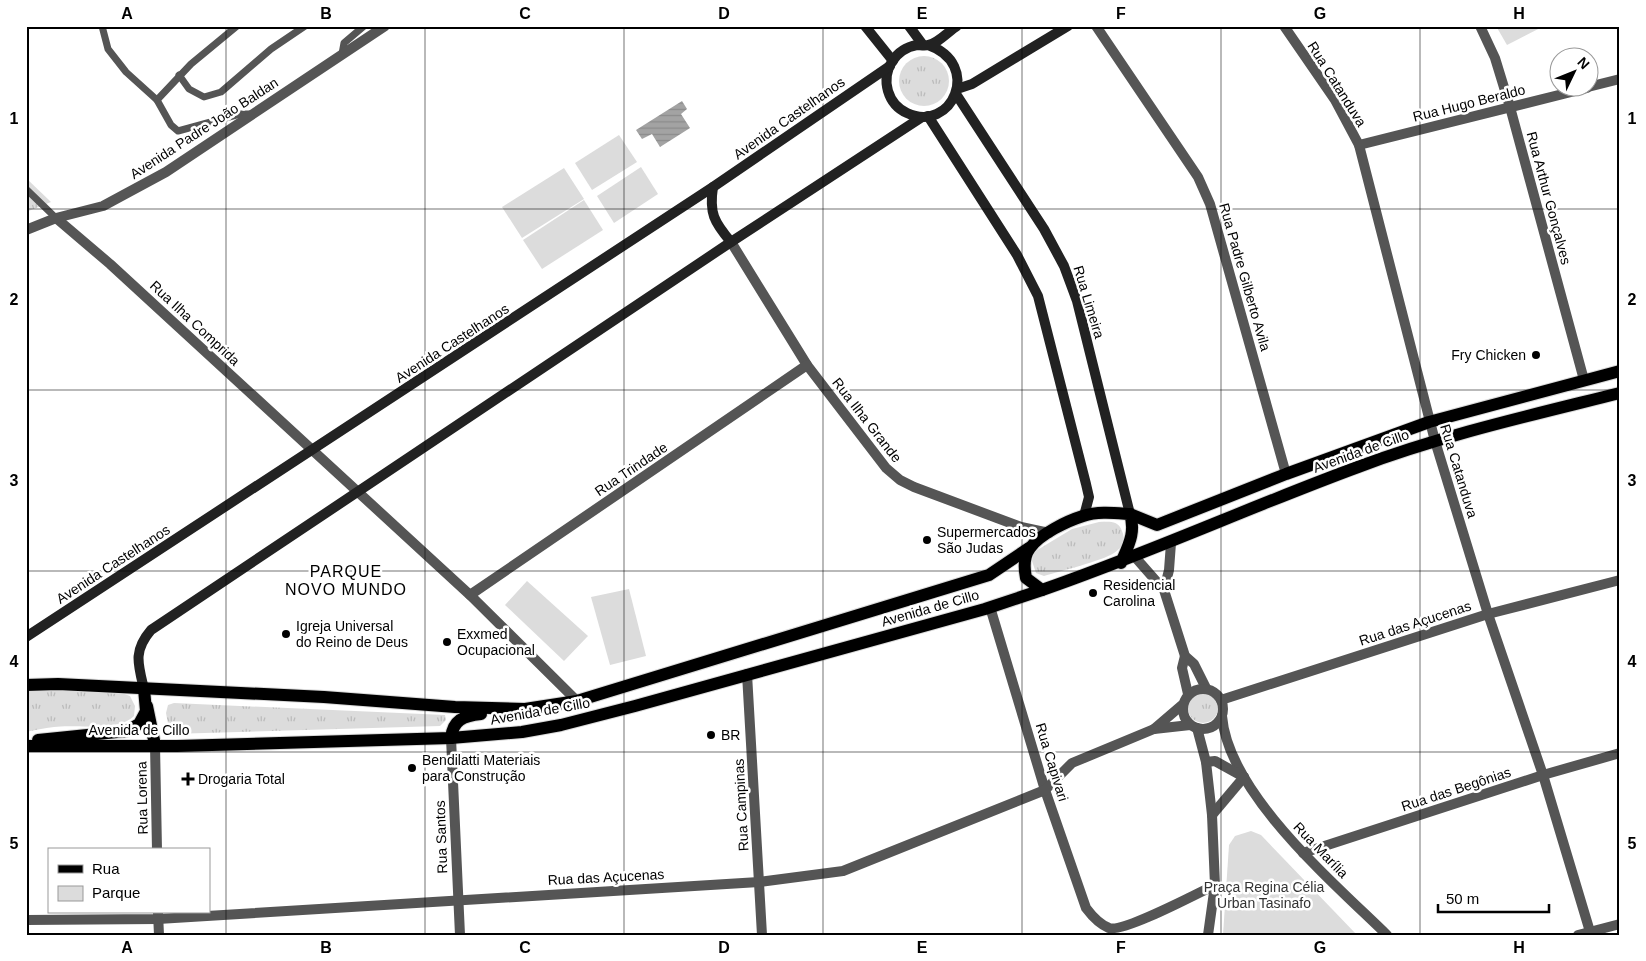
<svg xmlns="http://www.w3.org/2000/svg" width="1646" height="961" font-family="Arial,sans-serif">
<style>
.grass{fill:url(#grass-tufts)}
.park{fill:#dcdcdc}
.water{fill:url(#water-rules)}
.lines{fill:none;stroke-linecap:round;stroke-linejoin:round}
.primary-casing{stroke:#dbdbdb;stroke-width:14}
.lane{stroke:#555;stroke-width:7}
.street{stroke:#555;stroke-width:10}
.secondary{stroke:#222;stroke-width:10}
.primary{stroke:#000;stroke-width:12}
.grid{fill:none;stroke:#000;stroke-width:1;stroke-opacity:0.55}
.poi-dot{fill:#000;stroke:#fff;stroke-width:2}
.labels{text-anchor:middle;dominant-baseline:central;stroke-width:5;stroke-linejoin:round;paint-order:stroke}
.street-label{font-size:14px;fill:#000;stroke:#fff}
.poi-label{font-size:14px;fill:#000;stroke:#fff;text-anchor:start}
.park-label{font-size:14px;fill:#333;stroke:#fff}
.quarter-label{font-size:16px;letter-spacing:1px;fill:#000;stroke:#fff}
.neatline{fill:none;stroke:#000;stroke-width:2}
.grid-label{font-size:16px;text-anchor:middle;font-weight:bold;fill:#000}
</style>
<defs>
<pattern id="grass-tufts" width="24" height="20" patternUnits="userSpaceOnUse" patternTransform="scale(1.25)"><rect width="24" height="20" fill="#dcdcdc"/><path d="M3 7l-1-3M5 7V3M7 7l1-3M15 17l-1-3M17 17v-4M19 17l1-3" fill="none" stroke="#bbb"/></pattern>
<pattern id="water-rules" width="6" height="5" patternUnits="userSpaceOnUse" patternTransform="scale(1.25)"><rect width="6" height="5" fill="#a3a3a3"/><path d="M0 2.5h6" fill="none" stroke="#8b8b8b"/></pattern>
</defs>
<rect width="100%" height="100%" fill="#fff"/>
<g class="grass">
<circle cx="924" cy="81" r="25"/>
<polygon points="26,178 51,202 26,212"/>
<path d="M1099,522C1109,522 1118,520 1122,531C1126,540 1123,547 1114,553C1102,561 1060,571 1044,576L1036,573L1032,561L1034,552L1072,529Z"/>
<path d="M26,690L119,692L130,696L135,706L134,716C119,732 75,724 54,727C44,728 35,730 26,732Z"/>
<circle cx="1203" cy="708" r="15"/>
<polygon points="174,703 445,715 446,720 440,726 170,734 166,713 168,705"/>
</g>
<g class="park">
<polygon points="1496,26 1544,26 1507,45"/>
<polygon points="619,135 637,162 592,190 575,163"/>
<polygon points="641,167 658,194 614,223 597,196"/>
<polygon points="564,168 584,199 522,238 502,207"/>
<polygon points="584,200 603,230 542,269 523,240"/>
<polygon points="527,581 588,636 564,661 505,605"/>
<polygon points="629,589 646,656 610,665 591,597"/>
<polygon points="1251,831 1261,835 1357,935 1223,935 1229,845 1235,836"/>
</g>
<polygon class="water" points="682,101 687,109 681,114 690,128 660,147 652,134 642,139 636,130"/>
<g class="lines">
<defs>
<g id="primary">
<polyline points="1130,514 1157,525 1286,474 1429,422 1620,371"/>
<path d="M1121,563C1128,546 1136,533 1130,514C1115,513 1098,511 1083,516C1067,521 1040,534 1030,548C1023,557 1024,568 1026,578L1042,590C1149,553 1252,506 1358,467C1443,435 1532,415 1620,393"/>
<polyline points="26,685 58,684 324,697 455,707 525,709 577,701 989,575 1029,548"/>
<polyline points="147,706 155,745"/>
<path d="M451,738C453,720 463,716 481,714"/>
<polyline points="38,740 127,731 139,724 146,711 144,689"/>
<polyline points="26,746 177,746 451,738 522,732 561,725 635,706 985,609 1042,590"/>
</g>
</defs>
<use href="#primary" class="primary-casing"/>
<g class="lane">
<polyline points="102,26 108,49 126,72 157,100 171,125 178,131 240,114 253,114"/>
<polyline points="342,54 344,43 364,26"/>
<polyline points="179,75 189,89 204,97 221,92 271,49 305,26"/>
<polyline points="157,100 191,64 237,26"/>
<polyline points="26,189 56,218"/>
</g>
<g class="street">
<polyline points="1096,26 1198,177 1210,204 1286,474"/>
<polyline points="1284,26 1335,100 1359,145 1435,441 1488,614 1543,775 1591,935"/>
<polyline points="1480,26 1495,58 1510,107 1584,380"/>
<polyline points="1588,87 1620,79"/>
<polyline points="1359,145 1587,88"/>
<polyline points="56,218 110,264 470,595 577,701"/>
<polyline points="26,230 56,218 103,206 166,172 385,26"/>
<polyline points="731,242 807,365 886,468 900,480 914,487 1021,527 1049,533"/>
<polyline points="1135,557 1164,590 1185,656 1194,664 1206,688"/>
<polyline points="1164,590 1169,570 1171,543"/>
<polyline points="470,595 807,365"/>
<path d="M990,607L1045,790L1086,908C1092,916 1099,924 1109,928C1123,933 1198,893 1215,885"/>
<polyline points="1185,656 1182,668 1188,694"/>
<polyline points="747,674 762,935"/>
<circle cx="1203" cy="709" r="20"/>
<polyline points="1221,700 1488,614 1620,580"/>
<polyline points="1182,705 1154,729 1190,725"/>
<path d="M1222,716C1228,793 1334,883 1387,935"/>
<polyline points="1197,728 1206,762 1212,815 1215,885 1208,935"/>
<polyline points="451,738 460,935"/>
<polyline points="155,745 157,850"/>
<polyline points="1206,762 1215,761 1244,777"/>
<polyline points="1212,815 1244,777"/>
<polyline points="1303,853 1543,775 1620,753"/>
<polyline points="158,913 159,935"/>
<polyline points="26,920 158,919 759,882 843,871 1045,790 1072,763 1154,729"/>
<polyline points="1578,935 1620,924"/>
</g>
<g class="secondary">
<polyline points="865,26 893,61"/>
<polyline points="909,26 923,45"/>
<path d="M928,45C983,64 952,134 907,113C898,109 891,101 888,91C882,70 895,49 917,45C920,45 925,46 928,45C937,44 949,31 957,26"/>
<polyline points="957,89 972,84 1068,26"/>
<polyline points="956,94 1044,229 1064,266 1077,301 1130,514"/>
<polyline points="928,116 1017,255 1038,296 1086,484 1089,497 1084,516"/>
<path d="M713,187C709,213 714,222 731,242"/>
<polyline points="26,637 713,187 890,66"/>
<path d="M144,689C138,664 133,651 151,630L731,242L922,117"/>
</g>
<use href="#primary" class="primary"/>
</g>
<path class="grid" d="M226,26V935M425,26V935M624,26V935M823,26V935M1022,26V935M1221,26V935M1420,26V935M26,209H1620M26,390H1620M26,571H1620M26,752H1620"/>
<g class="poi-dot">
<circle cx="1536" cy="355" r="5"/>
<circle cx="927" cy="540" r="5"/>
<circle cx="1093" cy="593" r="5"/>
<circle cx="286" cy="634" r="5"/>
<circle cx="447" cy="642" r="5"/>
<circle cx="711" cy="735" r="5"/>
<circle cx="412" cy="768" r="5"/>
<path d="M185.5 771.5h5v5h5v5h-5v5h-5v-5h-5v-5h5z"/>
</g>
<g class="labels">
<g class="street-label">
<text transform="translate(1337 84) rotate(58)">Rua Catanduva</text>
<text transform="translate(1469 103) rotate(-14)">Rua Hugo Beraldo</text>
<text transform="translate(789 118) rotate(-35)">Avenida Castelhanos</text>
<text transform="translate(204 128) rotate(-33)">Avenida Padre João Baldan</text>
<text transform="translate(1549 198) rotate(75)">Rua Arthur Gonçalves</text>
<text transform="translate(1245 277) rotate(74)">Rua Padre Gilberto Avila</text>
<text transform="translate(1089 302) rotate(73)">Rua Limeira</text>
<text transform="translate(195 323) rotate(43)">Rua Ilha Comprida</text>
<text transform="translate(452 343) rotate(-33)">Avenida Castelhanos</text>
<text transform="translate(867 420) rotate(52)">Rua Ilha Grande</text>
<text transform="translate(1361 451) rotate(-20)">Avenida de Cillo</text>
<text transform="translate(631 469) rotate(-34)">Rua Trindade</text>
<text transform="translate(1459 471) rotate(73)">Rua Catanduva</text>
<text transform="translate(113 564) rotate(-33)">Avenida Castelhanos</text>
<text transform="translate(930 608) rotate(-16)">Avenida de Cillo</text>
<text transform="translate(1415 623) rotate(-18)">Rua das Açucenas</text>
<text transform="translate(540 711) rotate(-10)">Avenida de Cillo</text>
<text x="139" y="730">Avenida de Cillo</text>
<text transform="translate(1052 762) rotate(73)">Rua Capivari</text>
<text transform="translate(1456 789) rotate(-18)">Rua das Begônias</text>
<text transform="translate(142 798) rotate(-91)">Rua Lorena</text>
<text transform="translate(741 805) rotate(-93)">Rua Campinas</text>
<text transform="translate(441 837) rotate(-92)">Rua Santos</text>
<text transform="translate(1321 850) rotate(46)">Rua Marília</text>
<text transform="translate(606 877) rotate(-3)">Rua das Açucenas</text>
</g>
<g class="poi-label">
<text x="1526" y="355" text-anchor="end">Fry Chicken</text>
<text x="937" y="532">Supermercados<tspan x="937" dy="16">São Judas</tspan></text>
<text x="1103" y="585">Residencial<tspan x="1103" dy="16">Carolina</tspan></text>
<text x="296" y="626">Igreja Universal<tspan x="296" dy="16">do Reino de Deus</tspan></text>
<text x="457" y="634">Exxmed<tspan x="457" dy="16">Ocupacional</tspan></text>
<text x="721" y="735">BR</text>
<text x="422" y="760">Bendilatti Materiais<tspan x="422" dy="16">para Construção</tspan></text>
<text x="198" y="779">Drogaria Total</text>
</g>
<g class="park-label">
<text x="1264" y="887">Praça Regina Célia<tspan x="1264" dy="16">Urban Tasinafo</tspan></text>
</g>
<g class="quarter-label">
<text x="346" y="571">PARQUE<tspan x="346" dy="18">NOVO MUNDO</tspan></text>
</g>
</g>
<rect width="1646" height="961" fill="none" stroke="#ffffff" stroke-width="55"/>
<rect x="48" y="848" width="162" height="65" fill="#ffffff" stroke="#999999"/>
<rect x="58" y="865" width="25" height="8" fill="#000000" stroke="#999999"/>
<text x="92" y="874" font-size="15" fill="#000000">Rua</text>
<rect x="58" y="886" width="25" height="15" fill="#dcdcdc" stroke="#999999"/>
<text x="92" y="898" font-size="15" fill="#000000">Parque</text>
<g transform="translate(1574 72) rotate(47)"><circle r="24" fill="#ffffff" stroke="#999999"/>
<path d="M0-4L9 19L0 12L-9 19Z" fill="#000000"/>
<text y="-8" font-size="14" font-weight="bold" text-anchor="middle" fill="#000000">N</text>
</g>
<path d="M1438 904v8h111v-8" fill="none" stroke="#000000" stroke-width="2.5"/>
<text x="1446" y="904" font-size="15" fill="#000000" stroke="#ffffff" stroke-width="4" paint-order="stroke">50 m</text>
<rect x="28" y="28" width="1590" height="906" class="neatline"/>
<g class="grid-label">
<text x="127" y="19">A</text>
<text x="326" y="19">B</text>
<text x="525" y="19">C</text>
<text x="724" y="19">D</text>
<text x="922" y="19">E</text>
<text x="1121" y="19">F</text>
<text x="1320" y="19">G</text>
<text x="1519" y="19">H</text>
<text x="14" y="124">1</text>
<text x="1632" y="124">1</text>
<text x="14" y="305">2</text>
<text x="1632" y="305">2</text>
<text x="14" y="486">3</text>
<text x="1632" y="486">3</text>
<text x="14" y="667">4</text>
<text x="1632" y="667">4</text>
<text x="14" y="849">5</text>
<text x="1632" y="849">5</text>
<text x="127" y="953">A</text>
<text x="326" y="953">B</text>
<text x="525" y="953">C</text>
<text x="724" y="953">D</text>
<text x="922" y="953">E</text>
<text x="1121" y="953">F</text>
<text x="1320" y="953">G</text>
<text x="1519" y="953">H</text>
</g>
</svg>
